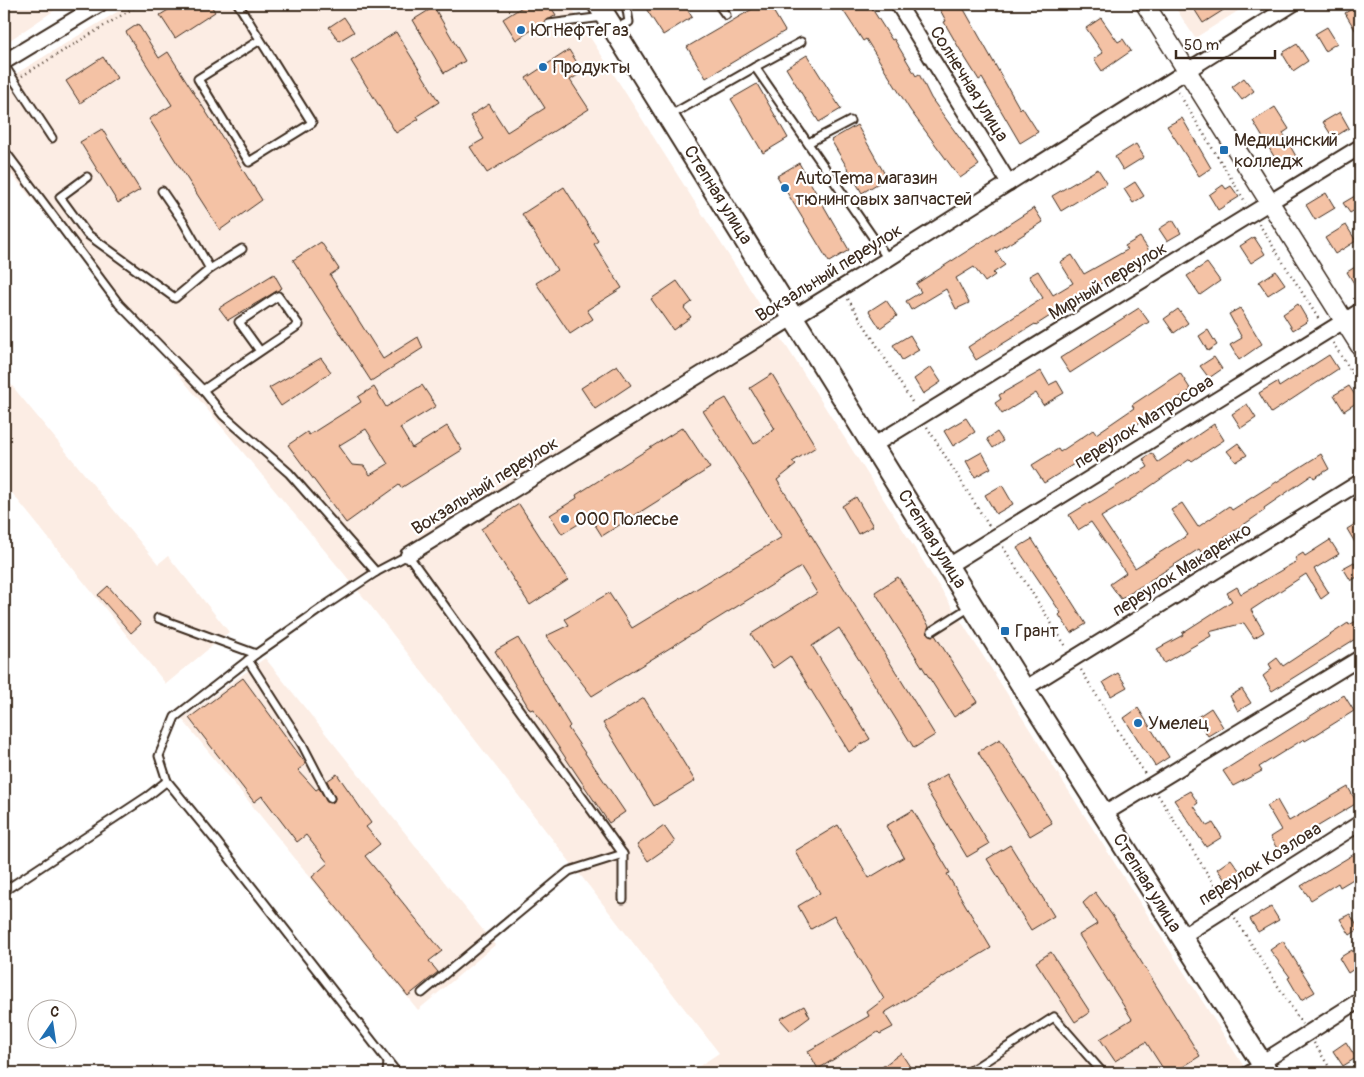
<svg xmlns="http://www.w3.org/2000/svg" width="1364" height="1077" font-family="Pangolin,sans-serif">
<style>
.built{fill:#fcede4}
.building{fill:#f4c2a5;stroke:#3b2a1e;fill-rule:evenodd}
.lines{fill:none;stroke-linecap:round;stroke-linejoin:round}
.service-casing{stroke:#3b2a1e;stroke-width:11}
.minor-casing{stroke:#3b2a1e;stroke-width:18}
.tertiary-casing{stroke:#3b2a1e;stroke-width:21}
.secondary-casing{stroke:#3b2a1e;stroke-width:24}
.path{stroke:#3b2a1e;stroke-width:2.5;stroke-dasharray:1 4;stroke-linecap:butt}
.service{stroke:#fff;stroke-width:7}
.minor{stroke:#fff;stroke-width:14}
.tertiary{stroke:#fff;stroke-width:18}
.secondary{stroke:#fff;stroke-width:20}
.poi-dot{fill:#1f6fb2;stroke:#fff;stroke-width:2}
.labels{text-anchor:middle;dominant-baseline:central;stroke-width:4.5;stroke-linejoin:round;paint-order:stroke}
.poi-label{font-size:18px;fill:#3b2a1e;stroke:#fff;text-anchor:start}
.street-label{font-size:18px;fill:#3b2a1e;stroke:#fff}
</style>
<rect width="100%" height="100%" fill="#fff"/>
<filter id="ink" filterUnits="userSpaceOnUse"><feTurbulence type="fractalNoise" baseFrequency=".02" numOctaves="2"/><feDisplacementMap in="SourceGraphic" scale="10" xChannelSelector="R" yChannelSelector="G"/><feConvolveMatrix kernelMatrix="1 2 1 2 8 2 1 2 1" color-interpolation-filters="sRGB"/></filter>
<g filter="url(#ink)">
<g class="built">
<polygon points="4,4 64,4 4,44"/>
<polygon points="130,4 569,4 1248,1073 689,1073 719,1053 370,605 4,165 4,81"/>
<polygon points="1173,4 1249,4 1195,38"/>
<polygon points="4,376 158,564 168,556 229,632 166,684 4,483"/>
<polygon points="265,658 495,945 418,1010 182,719"/>
</g>
<g class="building">
<polygon points="178,4 210,4 215,12 175,38 160,15"/>
<polygon points="527,4 549,4 556,15 516,40 503,19"/>
<polygon points="643,4 684,4 692,17 663,35"/>
<polygon points="761,4 769,4 785,31 706,78 687,47"/>
<polygon points="839,4 869,4 892,40 894,39 916,76 919,74 931,98 979,165 960,178 910,110 866,39 863,41"/>
<polygon points="937,4 961,4 1020,109 1022,107 1038,132 1020,143 982,78 979,80 959,48 944,22 946,21"/>
<polygon points="1191,4 1233,4 1203,23"/>
<polygon points="1360,4 1360,38 1345,13"/>
<polygon points="434,7 465,61 444,73 413,20"/>
<polygon points="344,17 354,32 339,41 329,27"/>
<polygon points="1101,18 1118,42 1123,39 1131,51 1102,71 1094,59 1103,53 1086,28"/>
<polygon points="138,24 159,58 168,52 262,200 220,230 149,119 172,105 126,32"/>
<polygon points="1327,27 1337,43 1325,51 1315,34"/>
<polygon points="396,32 439,102 417,116 419,119 396,133 351,61"/>
<polygon points="1297,44 1308,61 1293,71 1282,53"/>
<polygon points="569,50 583,72 570,80 589,109 487,173 470,147 484,139 470,116 489,104 507,132 545,108 526,78"/>
<polygon points="807,55 841,109 819,122 786,68"/>
<polygon points="103,57 117,78 80,103 66,81"/>
<polygon points="1244,78 1254,91 1242,100 1232,87"/>
<polygon points="757,84 788,138 763,153 731,99"/>
<polygon points="1275,107 1289,129 1283,133 1298,160 1282,170 1253,121"/>
<polygon points="1340,112 1349,128 1333,138 1323,122"/>
<polygon points="1182,118 1211,168 1199,176 1167,126"/>
<polygon points="857,125 887,178 862,193 831,140"/>
<polygon points="102,129 140,190 118,203 80,142"/>
<polygon points="1136,144 1144,157 1123,170 1115,157"/>
<polygon points="799,163 849,250 829,262 777,176"/>
<polygon points="1098,169 1107,183 1061,211 1052,196"/>
<polygon points="1135,182 1144,196 1133,203 1124,189"/>
<polygon points="1223,185 1226,189 1231,186 1239,197 1218,210 1209,195"/>
<polygon points="564,187 598,241 594,244 622,288 587,310 593,319 570,334 536,283 557,270 522,214"/>
<polygon points="1326,193 1335,208 1315,220 1306,205"/>
<polygon points="1360,193 1360,207 1350,213 1343,203"/>
<polygon points="1034,208 1043,222 996,252 1005,265 993,273 995,275 985,282 974,267 956,278 969,303 956,309 946,289 911,310 906,301 921,292 916,284"/>
<polygon points="1173,220 1181,233 1167,241 1159,229"/>
<polygon points="1346,225 1356,241 1335,254 1325,238"/>
<polygon points="1140,237 1150,252 1036,325 1035,324 976,360 968,347 1043,298 1029,276 1038,271 1053,295 1073,283 1060,262 1072,255 1084,274 1127,250 1125,246"/>
<polygon points="1254,237 1265,254 1251,263 1240,246"/>
<polygon points="321,242 339,269 330,275 383,359 418,337 423,348 371,381 293,260"/>
<polygon points="1207,263 1220,281 1200,295 1187,276"/>
<polygon points="1360,264 1360,293 1347,272"/>
<polygon points="1276,271 1285,284 1268,295 1259,282"/>
<polygon points="274,274 282,288 228,320 219,308"/>
<polygon points="677,281 692,302 684,308 691,317 673,330 651,299"/>
<polygon points="886,300 897,316 880,328 869,311"/>
<polygon points="1298,304 1308,321 1293,330 1283,314"/>
<polygon points="1139,308 1149,322 1070,373 1060,358"/>
<polygon points="1240,308 1262,344 1239,360 1230,345 1242,338 1229,314"/>
<polygon points="1178,309 1188,323 1174,333 1164,319"/>
<polygon points="1208,330 1217,345 1208,351 1199,336"/>
<polygon points="910,335 919,350 902,360 893,345"/>
<polygon points="1329,355 1338,369 1271,413 1259,393 1277,382 1279,387"/>
<polygon points="1214,357 1222,369 1209,378 1200,366"/>
<polygon points="321,358 331,372 281,406 269,388"/>
<polygon points="617,365 631,385 595,409 581,388"/>
<polygon points="931,367 941,382 923,394 914,379"/>
<polygon points="1041,371 1049,385 1057,381 1064,393 1043,405 1036,393 1002,414 995,403 1001,399 999,395"/>
<polygon points="1180,373 1191,390 1044,483 1032,465 1058,449 1060,452 1093,430 1096,434 1134,408 1132,405"/>
<polygon points="772,374 816,447 792,462 796,465 777,480 935,735 914,748 839,628 812,646 870,739 849,752 790,656 773,668 751,634 817,593 801,567 592,696 546,636 569,625 565,619 609,593 632,628 782,537 703,411 726,398 754,444 775,429 750,388"/>
<path d="M422,385L436,406L400,428L412,448L447,426L462,450L401,488L399,485L346,523L288,445L307,432L309,435L361,402L358,397L374,387L386,407ZM366,429L388,464L370,475L364,466L352,465L338,446Z"/>
<polygon points="1349,386 1359,401 1344,411 1334,395"/>
<polygon points="1247,404 1256,418 1241,428 1232,414"/>
<polygon points="966,418 975,432 953,446 944,431"/>
<polygon points="1214,424 1224,440 1192,461 1190,459 1135,497 1101,517 1135,568 1188,535 1171,510 1182,503 1198,527 1229,506 1232,510 1321,454 1329,469 1314,478 1312,475 1264,508 1265,510 1210,548 1212,550 1204,556 1199,549 1121,599 1110,584 1126,573 1091,522 1078,530 1069,515 1148,467 1143,459 1152,453 1158,462"/>
<polygon points="683,427 710,468 602,536 590,517 562,534 550,515 577,498 576,495"/>
<polygon points="997,432 1003,441 993,448 987,439"/>
<polygon points="1238,443 1247,455 1236,462 1227,451"/>
<polygon points="982,452 991,468 975,477 966,461"/>
<polygon points="1002,485 1013,504 996,514 985,495"/>
<polygon points="856,497 873,526 858,534 842,506"/>
<polygon points="519,504 568,580 530,605 481,529"/>
<polygon points="1360,521 1360,551 1347,529"/>
<polygon points="1032,539 1086,624 1071,633 1059,615 1061,613 1017,548"/>
<polygon points="1330,540 1339,554 1314,569 1329,593 1321,599 1306,574 1251,610 1264,632 1254,638 1244,623 1209,632 1211,636 1164,663 1157,649 1183,635 1182,633 1232,601 1227,593 1237,587 1241,594 1297,561 1295,558 1303,553 1305,556"/>
<polygon points="1354,562 1360,575 1351,581 1343,568"/>
<polygon points="898,577 929,626 927,633 935,635 977,702 954,717 875,592"/>
<polygon points="108,586 141,624 131,633 98,595"/>
<polygon points="1360,619 1360,636 1272,691 1263,676 1272,669 1269,664 1277,658 1283,666 1348,623 1349,625"/>
<polygon points="518,638 570,726 568,728 625,812 609,823 533,709 530,710 495,651"/>
<polygon points="1118,673 1127,687 1111,696 1103,682"/>
<polygon points="243,678 306,764 298,770 316,790 319,788 329,803 334,801 335,798 327,781 337,774 371,823 366,827 380,844 365,856 442,951 429,961 438,972 408,996 312,877 328,863 306,835 297,842 262,796 254,802 189,718"/>
<polygon points="1242,689 1251,703 1238,711 1230,696"/>
<polygon points="1344,695 1354,711 1317,734 1305,741 1304,739 1259,767 1262,771 1233,786 1223,771"/>
<polygon points="644,698 695,781 654,806 603,723"/>
<polygon points="1138,708 1169,757 1155,766 1124,718"/>
<polygon points="1211,708 1223,727 1208,736 1196,718"/>
<polygon points="1000,739 1052,823 1030,836 978,752"/>
<polygon points="947,774 989,844 967,857 925,787"/>
<polygon points="1348,787 1357,803 1278,850 1270,837 1281,830 1267,806 1277,800 1289,821"/>
<polygon points="1190,791 1198,803 1194,806 1207,826 1213,823 1222,837 1206,847 1174,800"/>
<polygon points="913,810 950,873 947,874 991,948 884,1013 893,1027 880,1034 878,1032 818,1069 808,1051 869,1016 867,1012 884,999 834,916 811,929 798,906 820,893 795,851 838,825 869,878 904,857 886,826"/>
<polygon points="664,826 675,842 648,861 637,845"/>
<polygon points="1010,845 1054,916 1031,930 987,859"/>
<polygon points="1356,853 1360,859 1360,875 1340,887 1338,883 1311,900 1301,886"/>
<polygon points="1231,859 1242,874 1228,884 1217,869"/>
<polygon points="1095,892 1112,915 1200,1056 1173,1073 1166,1073 1146,1042 1115,1061 1100,1039 1132,1019 1079,935 1097,924 1083,903"/>
<polygon points="1271,907 1279,920 1258,932 1250,919"/>
<polygon points="1350,914 1359,929 1350,935 1340,919"/>
<polygon points="1283,941 1315,992 1301,1000 1288,978 1290,977 1270,950"/>
<polygon points="1352,950 1360,965 1348,973 1339,958"/>
<polygon points="1051,952 1090,1012 1075,1022 1036,962"/>
<polygon points="804,1006 810,1017 791,1031 780,1019"/>
<polygon points="1346,1042 1356,1058 1343,1066 1333,1051"/>
<polygon points="901,1053 914,1073 874,1073"/>
</g>
<g class="lines">
<defs>
<g id="service">
<polyline points="238,4 312,123 249,162 198,79 260,40"/>
<polyline points="718,4 726,15"/>
<polyline points="549,24 603,17"/>
<polyline points="615,29 629,22 626,4"/>
<polyline points="4,65 52,138"/>
<polyline points="755,67 801,42"/>
<polyline points="669,116 755,67 888,259"/>
<polyline points="808,143 850,121"/>
<polyline points="4,150 119,304 203,390 223,415 289,473 376,572"/>
<polyline points="87,177 60,197 87,234 175,298 210,269 242,249"/>
<polyline points="162,191 184,223 210,269"/>
<polyline points="203,390 299,325 278,296 239,322 260,351"/>
<polyline points="158,618 256,654"/>
<polyline points="932,631 970,607"/>
<polyline points="248,660 302,744 330,798"/>
<polyline points="4,891 148,796 167,781"/>
<polyline points="422,993 569,871 623,854"/>
<polyline points="387,1073 388,1062"/>
<polyline points="397,1073 216,841 167,781 159,756 175,717 256,654 323,607 376,572 408,555 623,854 623,899"/>
<polyline points="967,1073 1054,1017 1103,1073"/>
<polyline points="1243,1073 1260,1063"/>
</g>
<g id="minor">
<polyline points="898,4 1009,183"/>
<polyline points="4,62 100,4"/>
<polyline points="874,445 1360,147"/>
<polyline points="408,555 888,259 1293,4"/>
<polyline points="948,566 1360,311"/>
<polyline points="1024,689 1360,482"/>
<polyline points="1104,814 1360,658"/>
<polyline points="1181,937 1360,823"/>
<polyline points="1261,1063 1360,1000"/>
</g>
<polyline id="tertiary" points="1145,4 1360,346"/>
<polyline id="secondary" points="598,4 1024,689 1268,1073"/>
</defs>
<use href="#service" class="service-casing"/>
<use href="#minor" class="minor-casing"/>
<use href="#tertiary" class="tertiary-casing"/>
<use href="#secondary" class="secondary-casing"/>
<g class="path">
<polyline points="22,76 140,4"/>
<polyline points="1178,92 1246,203"/>
<polyline points="1259,224 1320,321"/>
<polyline points="848,299 914,405"/>
<polyline points="1333,343 1360,385"/>
<polyline points="927,427 989,526"/>
<polyline points="1003,547 1067,648"/>
<polyline points="1081,670 1145,774"/>
<polyline points="1158,795 1222,897"/>
<polyline points="1235,918 1302,1024"/>
<polyline points="1314,1043 1333,1073"/>
</g>
<use href="#service" class="service"/>
<use href="#minor" class="minor"/>
<use href="#tertiary" class="tertiary"/>
<use href="#secondary" class="secondary"/>
</g>
</g>
<g class="poi-dot">
<circle cx="521" cy="30" r="5"/>
<circle cx="543" cy="67" r="5"/>
<rect x="1219" y="145" width="10" height="10" rx="2.5"/>
<circle cx="785" cy="188" r="5"/>
<circle cx="565" cy="519" r="5"/>
<rect x="1000" y="626" width="10" height="10" rx="2.5"/>
<circle cx="1138" cy="723" r="5"/>
</g>
<g class="labels">
<g class="poi-label">
<text x="531" y="30">ЮгНефтеГаз</text>
<text x="553" y="67">Продукты</text>
<text x="1234" y="140">Медицинский<tspan x="1234" dy="21">колледж</tspan></text>
<text x="795" y="178">AutoTema магазин<tspan x="795" dy="21">тюнинговых запчастей</tspan></text>
<text x="575" y="519">ООО Полесье</text>
<text x="1015" y="631">Грант</text>
<text x="1148" y="723">Умелец</text>
</g>
<g class="street-label">
<text transform="translate(969 84) rotate(58)">Солнечная улица</text>
<text transform="translate(718 195) rotate(58)">Степная улица</text>
<text transform="translate(829 273) rotate(-32)">Вокзальный переулок</text>
<text transform="translate(1108 281) rotate(-31)">Мирный переулок</text>
<text transform="translate(1144 422) rotate(-32)">переулок Матросова</text>
<text transform="translate(485 486) rotate(-32)">Вокзальный переулок</text>
<text transform="translate(932 539) rotate(58)">Степная улица</text>
<text transform="translate(1182 570) rotate(-32)">переулок Макаренко</text>
<text transform="translate(1260 864) rotate(-32)">переулок Козлова</text>
<text transform="translate(1147 883) rotate(58)">Степная улица</text>
</g>
</g>
<rect width="1364" height="1077" fill="none" stroke="#fff" stroke-width="20"/>
<rect x="10" y="10" width="1344" height="1057" fill="none" stroke="#3b2a1e" stroke-width="2" filter="url(#ink)"/>
<g transform="translate(52 1024) rotate(13)"><circle r="24" fill="#ffffff" stroke="#b1aaa5"/>
<path d="M0-4L9 19L0 12L-9 19Z" fill="#1f6fb2"/>
<text y="-8" font-size="14" font-weight="bold" text-anchor="middle" fill="#3b2a1e">С</text>
</g>
<path d="M1176 50v8h99v-8" fill="none" stroke="#3b2a1e" stroke-width="2.5"/>
<text x="1184" y="50" font-size="15" fill="#3b2a1e" stroke="#ffffff" stroke-width="4" paint-order="stroke">50 m</text>
</svg>
